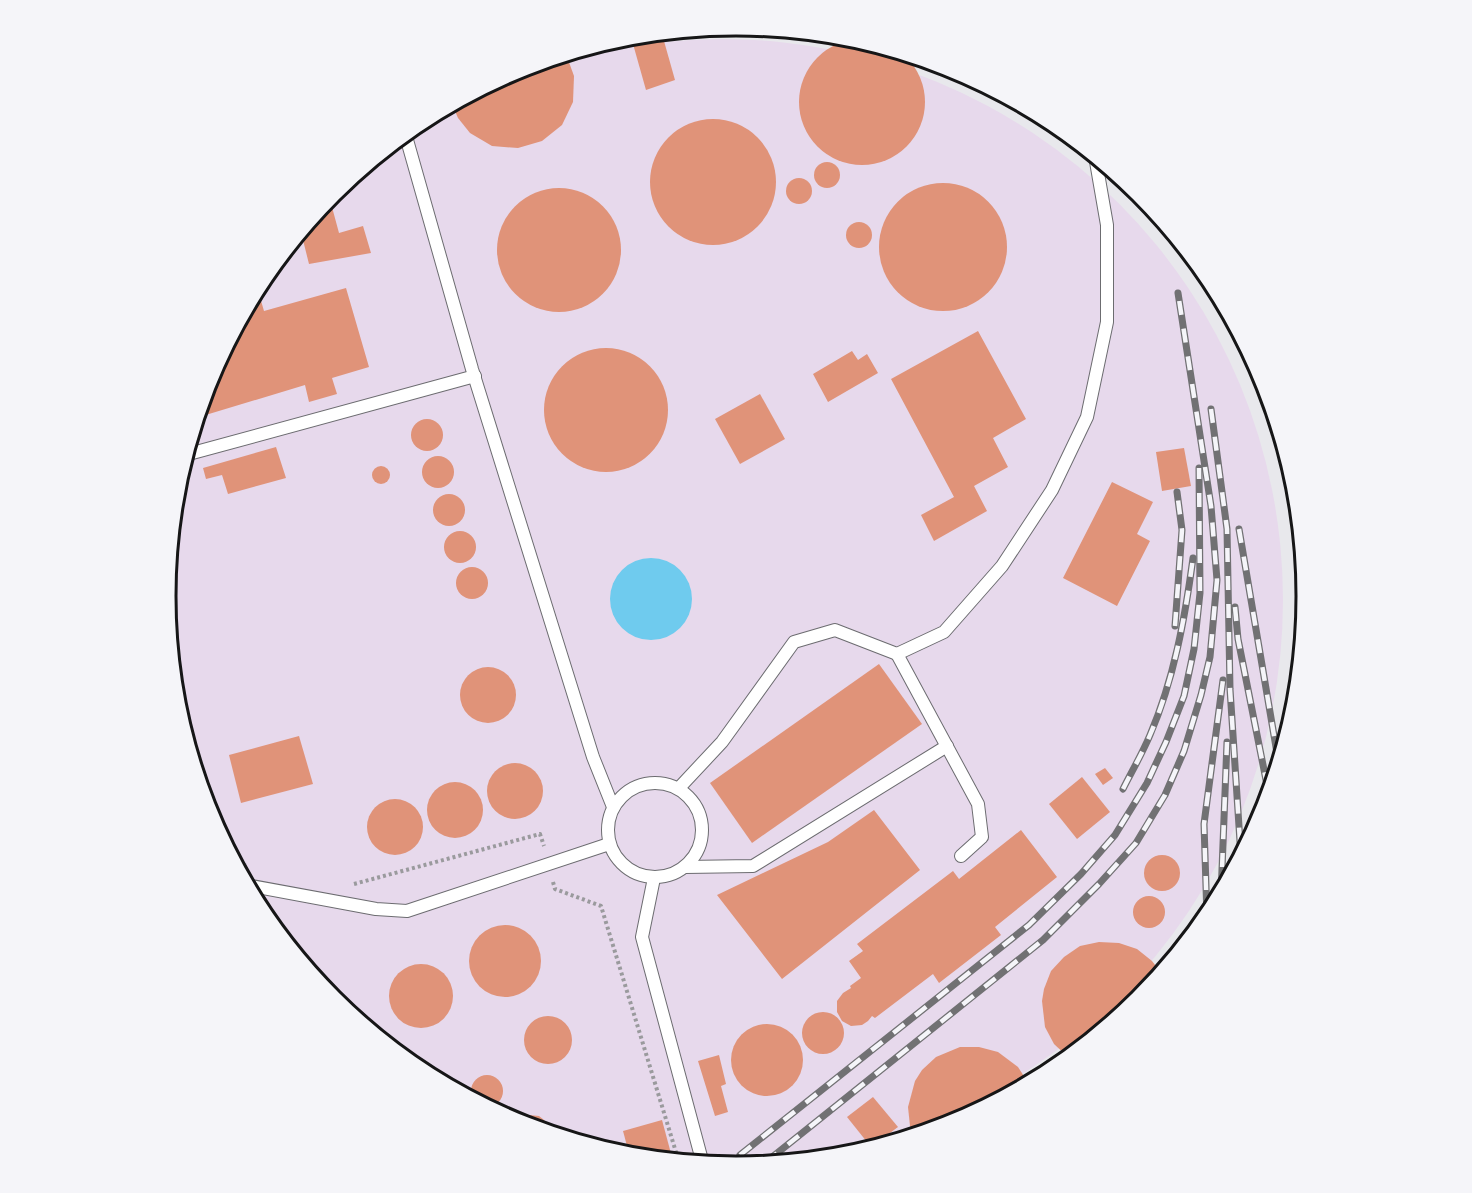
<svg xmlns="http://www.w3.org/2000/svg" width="1472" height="1193" font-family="'Open Sans',sans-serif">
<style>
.industrial{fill:#e7d9ec}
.water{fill:#6fcbee}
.building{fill:#e09379}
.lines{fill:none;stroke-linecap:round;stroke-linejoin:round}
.service-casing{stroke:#6c6c70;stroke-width:14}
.path{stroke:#9a9a9d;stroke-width:4;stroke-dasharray:3 3;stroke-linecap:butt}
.service{stroke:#fff;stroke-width:12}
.rail-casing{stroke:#717173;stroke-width:7}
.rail{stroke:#f5f5f9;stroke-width:4.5;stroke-dasharray:14;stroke-linecap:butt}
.rim{fill:none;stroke:#161617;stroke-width:3}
</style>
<rect width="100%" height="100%" fill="#e8e8ec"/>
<circle class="industrial" cx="722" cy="600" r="561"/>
<circle class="water" cx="651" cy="599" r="41"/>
<g class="building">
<polygon points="662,34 675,80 646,90 633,44"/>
<circle cx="862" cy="102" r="63"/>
<polygon points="566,54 574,76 573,102 562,125 542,141 518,148 492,146 470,133 458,118 452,104 518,69"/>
<circle cx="713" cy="182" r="63"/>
<circle cx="827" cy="175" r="13"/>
<circle cx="799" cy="191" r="13"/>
<circle cx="943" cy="247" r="64"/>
<circle cx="559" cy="250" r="62"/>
<polygon points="329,196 339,233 363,226 371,253 309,264 301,232 297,241 290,244"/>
<circle cx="859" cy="235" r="13"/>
<polygon points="257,287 264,311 346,288 369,367 332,378 337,394 309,402 305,385 199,417 198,413 209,378"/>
<polygon points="978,331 1026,419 993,438 1008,467 974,486 987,511 934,541 921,515 954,497 891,379"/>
<circle cx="606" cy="410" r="62"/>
<polygon points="852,351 858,360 867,354 878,373 828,402 813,374"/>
<polygon points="760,394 785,439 740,464 715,419"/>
<circle cx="427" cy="435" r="16"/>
<polygon points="276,447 286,478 228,494 222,475 206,479 203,468"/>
<polygon points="1184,448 1191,486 1162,491 1156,452"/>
<circle cx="438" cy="472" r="16"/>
<circle cx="381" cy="475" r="9"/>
<polygon points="1112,482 1153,502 1137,534 1150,541 1117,606 1063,578"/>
<circle cx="449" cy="510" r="16"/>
<circle cx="460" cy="547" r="16"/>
<circle cx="472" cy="583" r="16"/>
<polygon points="879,664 922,724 752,843 710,783"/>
<circle cx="488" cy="695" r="28"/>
<polygon points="299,736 313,784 241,803 229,755"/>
<circle cx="515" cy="791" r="28"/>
<polygon points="1105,768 1113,778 1103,785 1095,774"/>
<polygon points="1082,777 1110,812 1077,839 1049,804"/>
<circle cx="455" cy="810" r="28"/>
<circle cx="395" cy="827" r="28"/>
<polygon points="874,810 920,870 782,979 717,895 828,842"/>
<polygon points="1021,830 1057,877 995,927 1001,935 939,983 933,974 875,1018 872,1016 868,1021 862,1025 851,1026 842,1021 837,1012 837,1001 843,993 851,988 850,986 861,978 849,961 863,951 857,944 953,871 959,879"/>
<circle cx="1162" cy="873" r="18"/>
<circle cx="1149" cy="912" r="16"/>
<circle cx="505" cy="961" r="36"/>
<polygon points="1099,942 1119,943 1137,949 1152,961 1162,974 1140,1000 1069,1058 1054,1044 1045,1027 1042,1001 1044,989 1051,971 1064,957 1080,946"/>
<circle cx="421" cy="996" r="32"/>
<circle cx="823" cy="1033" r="21"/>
<circle cx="548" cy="1040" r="24"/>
<circle cx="767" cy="1060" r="36"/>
<polygon points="960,1047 979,1047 998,1052 1018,1067 1029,1084 954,1124 914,1136 910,1126 908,1107 915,1081 922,1070 936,1057"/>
<polygon points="719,1055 726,1084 721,1086 728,1112 715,1116 698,1061"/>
<circle cx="487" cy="1091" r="16"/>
<polygon points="873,1097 898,1127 871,1147 847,1117"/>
<polygon points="529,1115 539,1116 544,1120 548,1126 549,1134 517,1124"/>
<polygon points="662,1120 673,1161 630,1157 623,1131"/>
</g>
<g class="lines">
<defs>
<g id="service">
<polyline points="405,133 472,369 593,757 613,807"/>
<polyline points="185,455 475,376"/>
<polyline points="897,654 978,804 982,837 961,856"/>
<circle cx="655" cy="830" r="47"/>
<polyline points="679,788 722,742 794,642 835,630 897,654 944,632 1002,566 1052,490 1087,417 1107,322 1107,225 1095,156"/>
<polyline points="685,867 753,866 947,746"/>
<polyline points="654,878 642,937 703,1164"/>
<polyline points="246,885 376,909 407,911 609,844"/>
</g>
</defs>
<use href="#service" class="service-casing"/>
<g class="path">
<polyline points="234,863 246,865"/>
<polyline points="553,882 555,889 601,906 679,1162"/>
<polyline points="354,884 540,834 544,846"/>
</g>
<use href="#service" class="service"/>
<defs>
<g id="rail">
<polyline points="1211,409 1227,529 1230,689 1241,857"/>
<polyline points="1239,529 1279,765"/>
<polyline points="1235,607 1238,639 1269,795"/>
<polyline points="1175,626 1182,530 1177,492"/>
<path d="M1123,789C1132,771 1142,754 1150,735C1174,679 1185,618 1193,558"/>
<polyline points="1221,895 1227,742"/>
<polyline points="1207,918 1204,824 1223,680"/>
<polyline points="740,1155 1029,925 1081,874 1115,835 1147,783 1166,742 1184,696 1194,649 1200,593 1199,468"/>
<polyline points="766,1162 1043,940 1099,884 1136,843 1165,795 1184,751 1201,695 1210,657 1217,580 1211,506 1178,293"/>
</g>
</defs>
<use href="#rail" class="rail-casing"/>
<use href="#rail" class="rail"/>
</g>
<path d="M0 0H1472V1193H0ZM176 596a560 560 0 1 1 1120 0a560 560 0 1 1-1120 0Z" fill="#f5f5f9" fill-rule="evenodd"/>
<path class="rim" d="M176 596a560 560 0 1 1 1120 0a560 560 0 1 1-1120 0Z"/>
</svg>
